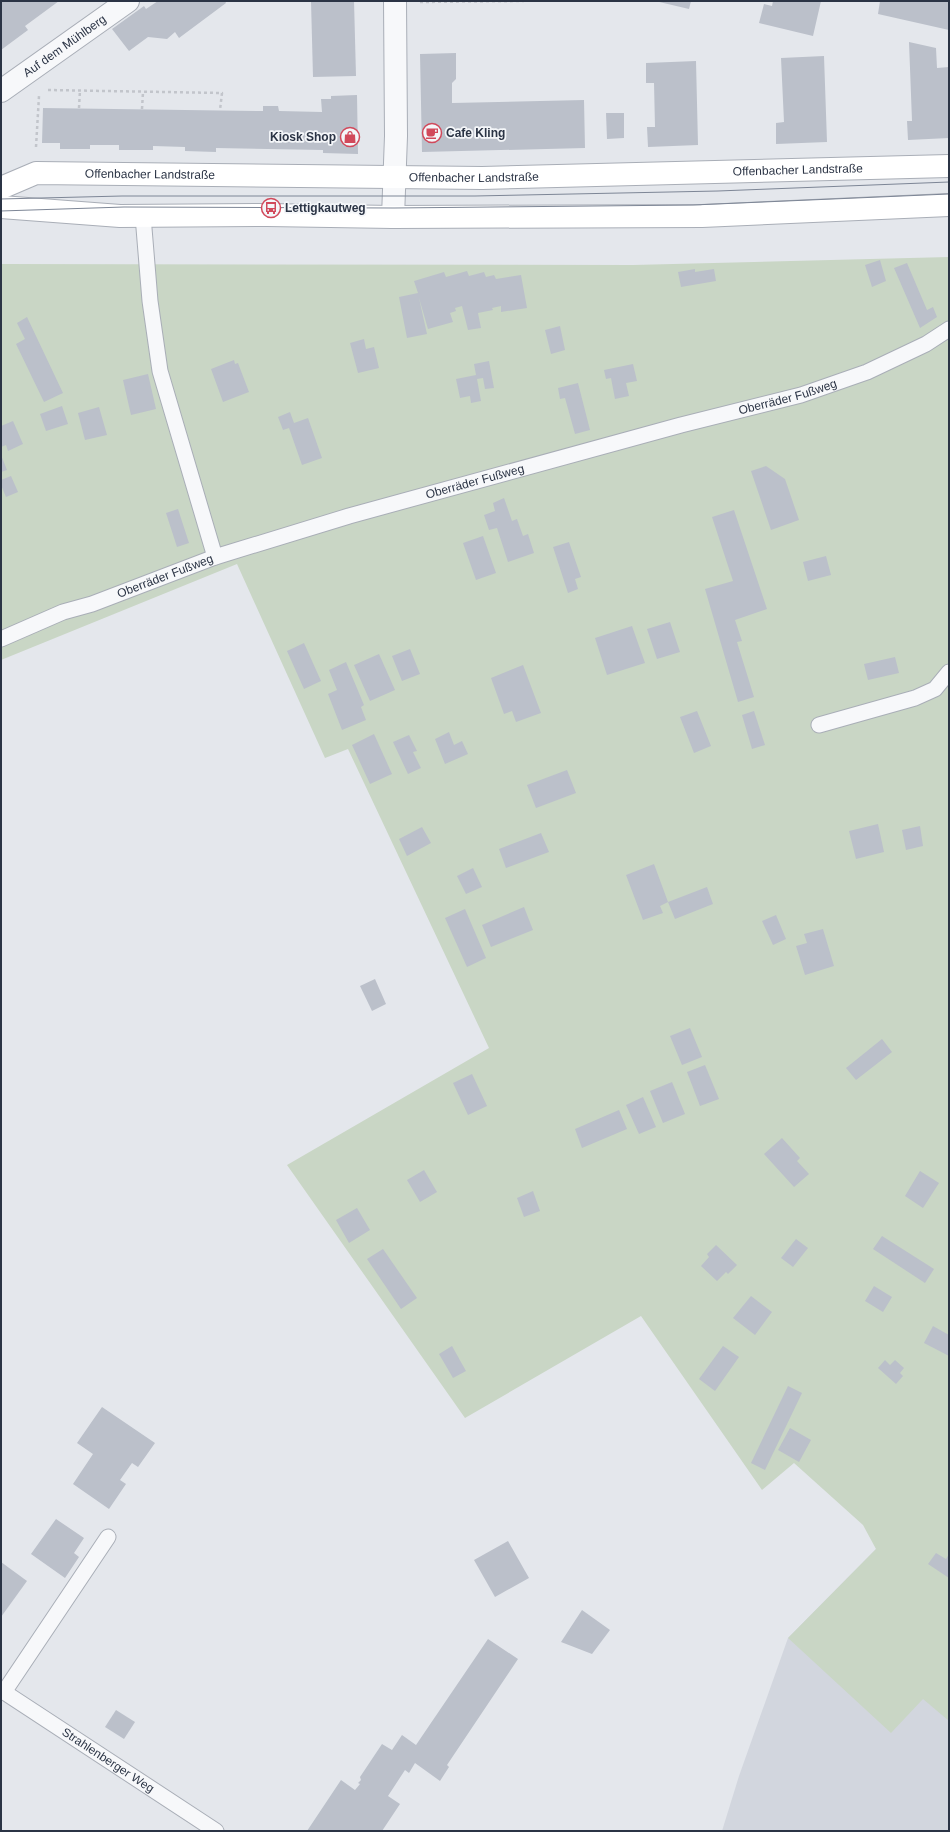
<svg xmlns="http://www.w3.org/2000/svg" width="950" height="1832" font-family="Helvetica,sans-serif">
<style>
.built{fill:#d2d6de}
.green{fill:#c9d6c5}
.building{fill:#bbc0ca}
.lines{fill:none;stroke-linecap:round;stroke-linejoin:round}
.lane-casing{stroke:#a9aeb7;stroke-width:17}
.street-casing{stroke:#a9aeb7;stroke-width:24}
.secondary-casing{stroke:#a9aeb7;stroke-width:24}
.path{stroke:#c2c5cb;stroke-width:2.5;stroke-dasharray:3 3;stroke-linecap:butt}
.lane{stroke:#f7f8fa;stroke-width:15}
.street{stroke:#f7f8fa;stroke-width:22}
.secondary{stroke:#fff;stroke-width:22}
.tram{stroke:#7d8696;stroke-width:1}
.labels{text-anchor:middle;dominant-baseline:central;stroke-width:3.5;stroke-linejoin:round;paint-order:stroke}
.street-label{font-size:12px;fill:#2b3445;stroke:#f4f6f9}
.poi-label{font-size:12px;font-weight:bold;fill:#2b3445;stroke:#f4f6f9;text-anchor:start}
</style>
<rect width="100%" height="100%" fill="#e4e7ec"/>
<polygon class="built" points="876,1549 949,1610 949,1831 722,1831 739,1776 788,1638"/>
<polygon class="green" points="949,257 949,1721 923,1699 891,1733 788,1638 876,1549 863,1525 794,1463 762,1490 641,1316 465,1418 287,1165 489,1048 348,749 325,758 237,564 1,660 1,264 633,265"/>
<g class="building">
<polygon points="1,1 59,1 25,26 28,30 1,50"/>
<polygon points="158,1 225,1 226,3 179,38 175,32 167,39 148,37 129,51 112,29 144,6 146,9"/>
<polygon points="311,1 354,1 356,76 313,77"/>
<polygon points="655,1 691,1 689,9"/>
<polygon points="773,1 821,1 813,36 759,23 764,4 772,6"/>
<polygon points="880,1 949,1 949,30 878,14"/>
<polygon points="909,42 936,48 937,68 949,67 949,138 908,140 907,121 912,121"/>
<polygon points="456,53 456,79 452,83 452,103 584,100 585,148 422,152 420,54"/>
<polygon points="824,56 827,142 776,144 776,123 784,122 781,58"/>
<polygon points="696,61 698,145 648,147 647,127 655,127 654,83 646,83 646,63"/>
<polygon points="357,95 358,154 323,153 323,150 216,148 216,152 185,151 185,147 153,146 153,150 119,150 119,145 90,145 90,149 60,149 60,143 42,143 43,108 263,111 263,106 278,106 279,111 322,112 321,99 331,99 331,96"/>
<polygon points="606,113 624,113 624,138 607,139"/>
<polygon points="880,260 886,281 872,287 865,265"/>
<polygon points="907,263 927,310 933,307 937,317 920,328 894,268"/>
<polygon points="695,269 695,272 714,269 716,281 681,287 678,272"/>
<polygon points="467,271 469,276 484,272 486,277 494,275 496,279 521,275 527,308 501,312 501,306 492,308 493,310 478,313 481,328 468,330 462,306 455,308 456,311 450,313 453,322 428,329 419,298 427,334 407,338 399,297 418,293 414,281 444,272 446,277"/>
<polygon points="27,317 63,393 44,402 16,344 25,339 17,323"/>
<polygon points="560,326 565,350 551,354 545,330"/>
<polygon points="364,339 366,349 374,347 379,368 358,373 350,343"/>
<polygon points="234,360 235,364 238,363 249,392 223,402 211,369"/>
<polygon points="489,361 494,388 485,389 483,378 477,379 481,401 471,403 470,396 460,398 456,379 476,375 474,364"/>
<polygon points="633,364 637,381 626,383 629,396 615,399 611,378 606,379 604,370"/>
<polygon points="148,374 156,409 131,415 123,380"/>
<polygon points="578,383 590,430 575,434 565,398 560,399 558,388"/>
<polygon points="62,406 68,424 46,431 40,414"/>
<polygon points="99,407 107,435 85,440 78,413"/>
<polygon points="290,412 294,423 308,418 322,458 302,465 289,428 283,430 278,417"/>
<polygon points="13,421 23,444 8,451 6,445 1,447 1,426"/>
<polygon points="1,455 7,470 1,472"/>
<polygon points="766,466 785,479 799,520 771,530 751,471"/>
<polygon points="11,476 18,492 6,497 1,485 1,480"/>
<polygon points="504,498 512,521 517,519 523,536 528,534 534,553 508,562 497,528 489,530 484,515 495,511 493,503"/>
<polygon points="178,509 189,543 177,547 166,513"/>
<polygon points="734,510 767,609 735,620 742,641 737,642 754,697 738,702 705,589 733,581 712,517"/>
<polygon points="483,536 496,573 476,580 463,543"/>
<polygon points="569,542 581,577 575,579 578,589 568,593 553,547"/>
<polygon points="826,556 831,575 808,581 803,562"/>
<polygon points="670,622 680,652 657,659 647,629"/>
<polygon points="632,626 645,663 607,675 595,638"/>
<polygon points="304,643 321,681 304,689 287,651"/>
<polygon points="410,649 420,674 402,681 392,656"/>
<polygon points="379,654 395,690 370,701 354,665"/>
<polygon points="895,657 899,673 868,680 864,664"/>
<polygon points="346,662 364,705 361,707 366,720 342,730 328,694 337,690 329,670"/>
<polygon points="523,665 541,713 516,722 512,711 504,714 491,678"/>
<polygon points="697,711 711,746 694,753 680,717"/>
<polygon points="754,711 765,745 752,749 742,715"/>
<polygon points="449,732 454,745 462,741 468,754 445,764 435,739"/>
<polygon points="374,734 392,774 370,784 352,745"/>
<polygon points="409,735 417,751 413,752 421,768 408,774 393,742"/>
<polygon points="567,770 576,793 536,808 527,785"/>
<polygon points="878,824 884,852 856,859 849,831"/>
<polygon points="920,826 923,846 906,850 902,830"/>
<polygon points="422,827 431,843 407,856 399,839"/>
<polygon points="541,833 549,852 506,868 499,849"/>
<polygon points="654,864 668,902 707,887 713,904 675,919 668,902 660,906 663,913 643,920 626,875"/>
<polygon points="473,868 482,887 466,894 457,876"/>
<polygon points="524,907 533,930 491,947 482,925"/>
<polygon points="465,909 486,958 467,967 445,918"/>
<polygon points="776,915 786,939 773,945 762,921"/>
<polygon points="823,929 834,966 805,975 796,946 807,943 804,934"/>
<polygon points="375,979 386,1004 372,1011 360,986"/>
<polygon points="690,1028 702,1057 682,1065 670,1036"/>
<polygon points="882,1039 892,1052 856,1080 846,1068"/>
<polygon points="705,1065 719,1099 700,1106 687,1072"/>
<polygon points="472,1074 487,1106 468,1115 453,1083"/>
<polygon points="672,1082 685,1114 663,1123 650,1091"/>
<polygon points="643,1097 656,1127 639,1134 626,1105"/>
<polygon points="619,1110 627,1129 582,1148 575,1129"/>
<polygon points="782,1138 800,1158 797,1161 809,1174 794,1187 764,1154"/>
<polygon points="424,1170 437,1192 420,1202 407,1180"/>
<polygon points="920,1171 939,1183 923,1208 905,1196"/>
<polygon points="533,1191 540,1211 524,1217 517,1198"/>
<polygon points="357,1208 370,1230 349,1243 336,1220"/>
<polygon points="882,1236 934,1269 925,1283 873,1249"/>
<polygon points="796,1239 808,1248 793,1267 781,1258"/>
<polygon points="716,1245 737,1265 728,1274 726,1272 717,1281 701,1266 709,1257 707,1254"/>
<polygon points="383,1249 417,1298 401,1309 367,1259"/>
<polygon points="874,1286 892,1297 883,1312 865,1301"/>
<polygon points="751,1296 772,1312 755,1335 733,1318"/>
<polygon points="933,1326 949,1335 949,1356 924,1343"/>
<polygon points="452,1346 466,1371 453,1378 439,1354"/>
<polygon points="723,1346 739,1357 715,1391 699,1379"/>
<polygon points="885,1360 890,1365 895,1360 904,1368 900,1373 903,1376 896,1384 878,1368"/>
<polygon points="788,1386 802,1393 765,1470 751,1463"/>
<polygon points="102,1407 155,1443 138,1467 132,1463 120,1480 126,1484 109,1509 73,1484 93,1454 77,1443"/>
<polygon points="790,1428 811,1440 799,1462 778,1450"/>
<polygon points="56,1519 84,1538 74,1553 79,1557 65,1578 31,1554"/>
<polygon points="508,1541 529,1578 495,1597 474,1560"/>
<polygon points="936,1553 946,1559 949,1554 949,1578 928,1564"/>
<polygon points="1,1562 27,1581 1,1617"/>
<polygon points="582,1610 610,1630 592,1654 561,1642"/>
<polygon points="488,1639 518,1659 447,1765 449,1767 440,1781 415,1763 409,1773 405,1770 388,1796 400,1804 382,1831 307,1831 341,1780 355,1790 360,1784 358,1783 361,1780 360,1777 382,1744 392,1750 402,1735 416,1745"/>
<polygon points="116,1710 135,1722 124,1739 105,1727"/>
</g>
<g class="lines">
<defs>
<g id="lane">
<polyline points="143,216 150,301 160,371 215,557"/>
<path id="s1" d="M1,639L63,612L92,604L215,557L349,516L681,425L801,395L867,372L926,344L949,329"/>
<polyline points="819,725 915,698 935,689 949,672"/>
<path id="s2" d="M1,1690L216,1831"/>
<polyline points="4,1692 108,1537"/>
</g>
<g id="street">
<path id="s3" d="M1,91L128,1"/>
<polyline points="393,217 396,136 395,1"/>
</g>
<g id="secondary">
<path id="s4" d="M1,188L36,173L482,178L949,166"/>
<polyline points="1,207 120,216 267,215 393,217 702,216 949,205"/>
</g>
</defs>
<use href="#lane" class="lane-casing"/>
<use href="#street" class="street-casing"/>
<use href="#secondary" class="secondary-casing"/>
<g class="path">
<polyline points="420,2 524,1"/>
<polyline points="48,90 222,93 220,110"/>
<polyline points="79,108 80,90"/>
<polyline points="142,109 143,92"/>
<polyline points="36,147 39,96"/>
</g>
<use href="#lane" class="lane"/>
<use href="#street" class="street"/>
<use href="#secondary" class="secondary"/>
<g class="tram">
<polyline points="1,199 122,196 475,196 718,191 949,182"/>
<polyline points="1,211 124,207 394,208 693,205 949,194"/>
</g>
</g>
<defs>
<symbol id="cafe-ring" viewBox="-11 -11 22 22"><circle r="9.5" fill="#f4f6f9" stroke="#d1495b" stroke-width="1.5"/><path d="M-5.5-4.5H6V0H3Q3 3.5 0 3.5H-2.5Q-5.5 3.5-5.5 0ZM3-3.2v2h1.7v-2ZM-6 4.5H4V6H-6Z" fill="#d1495b"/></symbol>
<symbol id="shop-ring" viewBox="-11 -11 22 22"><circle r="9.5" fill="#f4f6f9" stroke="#d1495b" stroke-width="1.5"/><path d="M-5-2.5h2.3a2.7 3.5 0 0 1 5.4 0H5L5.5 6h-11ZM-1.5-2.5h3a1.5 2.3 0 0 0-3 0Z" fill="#d1495b"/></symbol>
<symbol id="bus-ring" viewBox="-11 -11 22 22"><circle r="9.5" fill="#f4f6f9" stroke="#d1495b" stroke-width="1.5"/><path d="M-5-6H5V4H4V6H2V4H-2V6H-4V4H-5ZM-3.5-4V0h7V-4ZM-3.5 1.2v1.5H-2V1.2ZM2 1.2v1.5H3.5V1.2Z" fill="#d1495b"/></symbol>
</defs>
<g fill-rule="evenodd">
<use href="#cafe-ring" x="421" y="122" width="22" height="22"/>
<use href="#shop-ring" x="339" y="126" width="22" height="22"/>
<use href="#bus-ring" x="260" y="197" width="22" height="22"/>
</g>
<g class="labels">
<g class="street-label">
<text stroke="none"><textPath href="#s3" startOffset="78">Auf dem Mühlberg</textPath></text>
<text stroke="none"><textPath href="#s4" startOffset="800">Offenbacher Landstraße</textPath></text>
<text stroke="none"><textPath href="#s4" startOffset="152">Offenbacher Landstraße</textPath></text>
<text stroke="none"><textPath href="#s4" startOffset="476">Offenbacher Landstraße</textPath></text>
<text stroke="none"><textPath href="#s1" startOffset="824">Oberräder Fußweg</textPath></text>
<text stroke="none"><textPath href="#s1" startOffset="500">Oberräder Fußweg</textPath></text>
<text stroke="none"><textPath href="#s1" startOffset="176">Oberräder Fußweg</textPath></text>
<text stroke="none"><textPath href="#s2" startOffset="128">Strahlenberger Weg</textPath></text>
</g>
<g class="poi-label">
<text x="446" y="133">Cafe Kling</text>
<text x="336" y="137" text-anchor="end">Kiosk Shop</text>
<text x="285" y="208">Lettigkautweg</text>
</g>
</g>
<rect width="950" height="1832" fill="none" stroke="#2b3445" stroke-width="4"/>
</svg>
